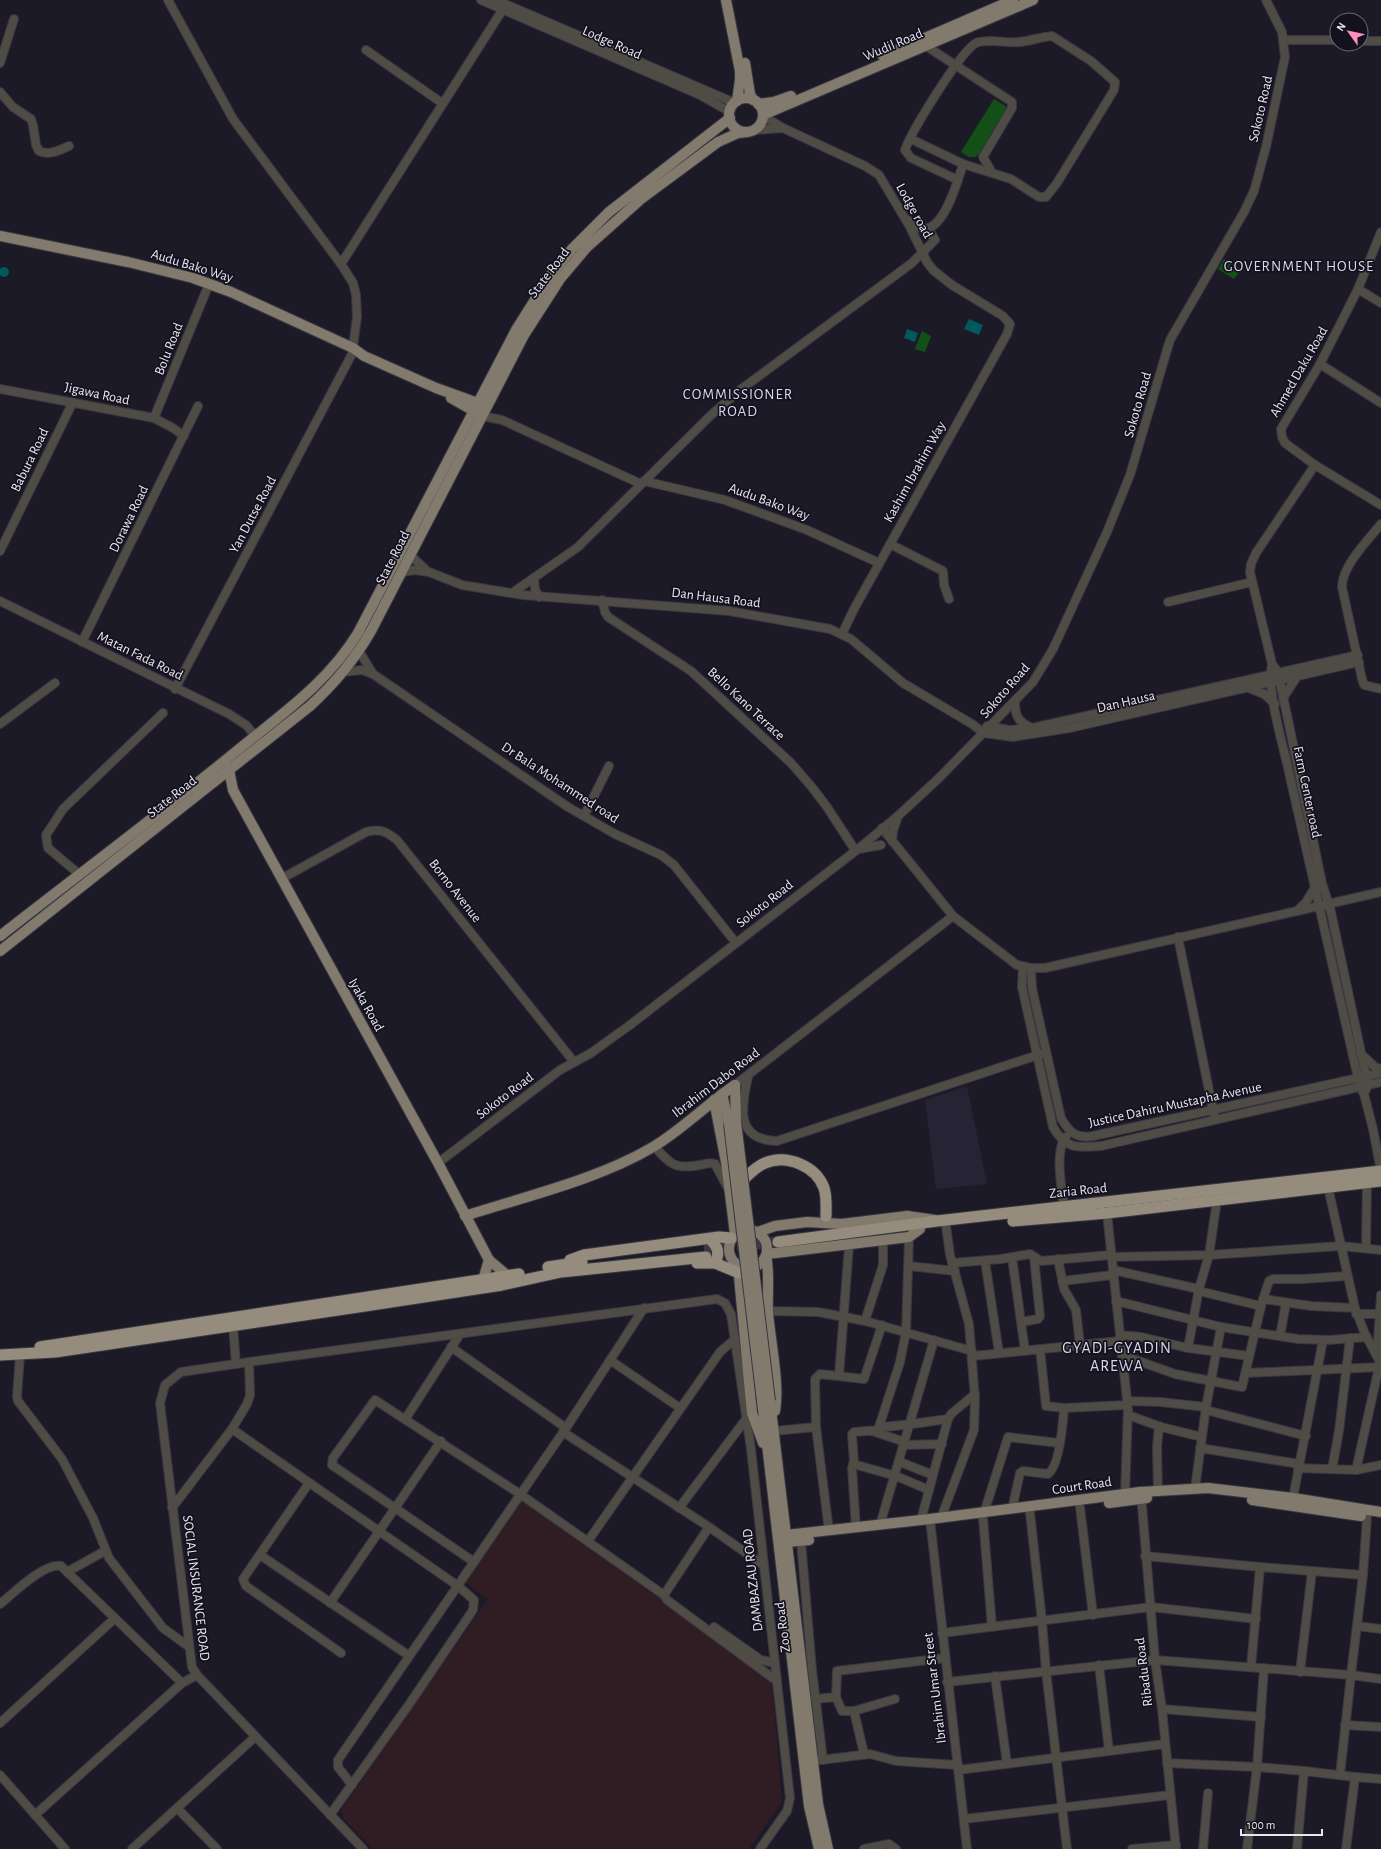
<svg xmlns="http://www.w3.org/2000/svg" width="1381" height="1849" font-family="'Alegreya Sans',sans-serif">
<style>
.commercial{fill:#2f1d23}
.built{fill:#262335}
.green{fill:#145015}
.water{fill:#00595a}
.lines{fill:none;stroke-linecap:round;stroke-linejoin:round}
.highway-tunnel{stroke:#3b3945;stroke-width:11;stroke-dasharray:11 5.5;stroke-linecap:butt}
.minor-casing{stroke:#393743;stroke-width:10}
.major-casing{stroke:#393743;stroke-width:12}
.highway-casing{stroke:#393743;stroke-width:13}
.minor{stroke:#4f4b45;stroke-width:8}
.major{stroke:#827a6d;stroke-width:10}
.highway{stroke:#968c7d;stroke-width:11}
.major-bridge-casing{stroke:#393743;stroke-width:12;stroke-linecap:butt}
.major-bridge{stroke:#827a6d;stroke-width:10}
.labels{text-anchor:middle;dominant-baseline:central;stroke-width:3.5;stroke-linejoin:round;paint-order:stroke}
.street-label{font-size:14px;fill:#e8e7f0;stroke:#13111d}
.neighbourhood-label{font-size:15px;letter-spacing:1px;fill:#d9d7e9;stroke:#13111d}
.quarter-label{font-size:16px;letter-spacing:1px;fill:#d9d7e9;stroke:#13111d}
</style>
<rect width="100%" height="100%" fill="#1c1a27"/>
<polygon class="commercial" points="520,1500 762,1670 772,1680 782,1802 749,1849 373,1849 344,1819 341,1810 488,1599 464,1582"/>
<polygon class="built" points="967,1086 987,1184 936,1189 925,1100"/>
<g class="green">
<polygon points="994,99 1007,107 979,154 975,157 969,157 961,152"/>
<polygon points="1224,259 1241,269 1234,279 1218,269"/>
<polygon points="922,331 931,336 925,352 915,349"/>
</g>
<g class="water">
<circle cx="4" cy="272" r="5"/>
<polygon points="969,319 983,325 979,335 964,329"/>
<polygon points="907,329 918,333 915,342 904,338"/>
</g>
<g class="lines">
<polyline class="highway-tunnel" points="704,1249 778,1242"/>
<defs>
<g id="minor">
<polyline points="168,0 233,119 341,264 353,283 356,295 357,317 352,354 175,689"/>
<polyline points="481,0 700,95 730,112"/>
<polyline points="496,0 735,103"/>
<polyline points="1284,40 1337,40"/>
<polyline points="1361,41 1381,41"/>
<polyline points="926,46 1012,102 1012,108 983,157 991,171"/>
<polyline points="366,50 442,103"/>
<polyline points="0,63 14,19"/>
<path d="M0,92L13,107L31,119L33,125L36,145L39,151C49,156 60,150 69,146"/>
<polyline points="763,116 783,128 865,166 879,175 910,227 927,262 933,270 952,285 1003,316 1010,324 1007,334 854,609 842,634"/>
<polyline points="755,130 783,128"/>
<path d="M911,139L963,164L1011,179L1039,197H1046L1057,183L1114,90L1115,82L1091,61L1052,36C1041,37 1030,41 1019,42C1010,43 1000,41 991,41C987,41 980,41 976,43C960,52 911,132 905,150L911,158L958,180"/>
<path d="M906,219C911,222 917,228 922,229C944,232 958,180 963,164"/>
<polyline points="1381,232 1358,289 1320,364 1281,429 1282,437 1285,443 1315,465 1381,505"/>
<polyline points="341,264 503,9"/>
<polyline points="1358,289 1381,303"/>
<polyline points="1320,364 1381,403"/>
<polyline points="0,389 154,418 173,428 184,436"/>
<polyline points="482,416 502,420 641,484"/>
<polyline points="154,418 207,289"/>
<polyline points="644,481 725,500 807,530 879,563"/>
<path d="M1381,524C1368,540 1342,566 1342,587L1362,679L1364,685L1381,689"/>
<polyline points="890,544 943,571 944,585 949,599"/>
<polyline points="0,551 73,402"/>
<polyline points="410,555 427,571"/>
<polyline points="402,572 415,570 429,572 462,585 523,595 729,611 830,629 851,639 903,683 972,724 984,733 1013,737 1070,728 1359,662"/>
<polyline points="534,578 535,589 539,597"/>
<polyline points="512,593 578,547 710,416 740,390 912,263 935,240 928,228"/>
<polyline points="602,600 605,612 608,617 691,671 791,763 811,786 827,807 855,850"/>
<polyline points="0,601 229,714 246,725 259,740"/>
<polyline points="1168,602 1252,582"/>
<polyline points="82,642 198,406"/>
<polyline points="359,651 373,674"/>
<path d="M1272,664C1266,692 1284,747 1290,777C1313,880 1337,984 1360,1087L1364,1094L1368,1085L1331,912L1322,883L1278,672L1272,664L1250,572L1251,564L1256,553L1315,465"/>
<polyline points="343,672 362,670 373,674 568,807 615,834 661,855 674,865 736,943"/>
<polyline points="1249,688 1264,694 1275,704"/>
<polyline points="1283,698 1296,678"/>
<path d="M1015,702C1015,716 1018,722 1032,728"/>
<polyline points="0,724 55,683"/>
<polyline points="987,726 1009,730 1032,728 1358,655"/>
<polyline points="584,816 609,766"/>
<polyline points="882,828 953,916 1017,965 1031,968 1045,968 1381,892"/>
<polyline points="892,841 893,831 898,816"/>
<polyline points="859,849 881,845"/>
<polyline points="79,874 48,848 46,835 63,809 163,713"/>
<path d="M281,879L366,832C380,828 387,832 397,840L574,1062"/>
<polyline points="1299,909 1306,902 1314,889"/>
<polyline points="1178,937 1214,1115"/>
<path d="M1023,967L1022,987L1053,1127C1065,1149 1078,1148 1101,1146L1381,1082"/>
<path d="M1031,968L1032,988L1061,1118C1069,1132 1076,1139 1093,1136L1381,1073"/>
<polyline points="1361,1054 1375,1067 1381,1069"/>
<path d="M748,1077C741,1107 735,1140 777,1141L1041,1054"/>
<polyline points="735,1085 953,916"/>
<polyline points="1364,1094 1373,1129 1381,1171"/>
<path d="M654,1146C670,1164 675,1170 700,1165C705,1164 710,1162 715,1164L728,1188"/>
<polyline points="438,1163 560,1070 591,1053 630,1025 858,849 899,815 939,778 1033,682 1053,649 1107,532 1130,475 1170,340 1244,212 1254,191 1266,147 1285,57 1282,32 1266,0"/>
<polyline points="1328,1187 1355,1308 1365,1334 1381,1364"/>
<path d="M1064,1208C1062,1191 1054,1150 1066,1137"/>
<polyline points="1107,1213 1128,1409 1125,1494"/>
<polyline points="1366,1248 1367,1183"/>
<polyline points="1012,1257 1025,1351"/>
<polyline points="1111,1257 1209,1255 1341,1246 1381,1250"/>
<polyline points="1058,1259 1064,1289 1076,1310 1080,1345"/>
<polyline points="985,1261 999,1353"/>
<polyline points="952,1263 1001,1259 1030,1254 1041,1261 1111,1255"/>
<polyline points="909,1266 955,1271"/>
<polyline points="1113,1270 1199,1289"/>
<polyline points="1062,1281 1113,1275"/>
<polyline points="1199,1291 1261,1306"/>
<polyline points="1263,1299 1311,1306 1355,1308"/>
<polyline points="1116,1301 1221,1327 1298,1339 1329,1340 1367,1337"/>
<polyline points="768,1311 818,1312 865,1321 972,1351"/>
<polyline points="1356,1314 1381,1314"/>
<polyline points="865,1321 883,1265 883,1240"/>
<polyline points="1021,1322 1038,1319 1040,1316 1034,1257"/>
<polyline points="233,1326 236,1364"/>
<polyline points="1120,1335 1141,1337 1188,1348 1249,1356"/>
<polyline points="1280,1336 1286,1303"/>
<polyline points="451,1347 566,1428"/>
<polyline points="1188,1348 1199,1289 1209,1255 1217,1200"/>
<polyline points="1040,1349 1046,1406 1064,1408 1127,1405"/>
<polyline points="20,1355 17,1396 18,1401 62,1459 93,1518 109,1558 163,1628 188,1646"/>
<polyline points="1122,1355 1175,1374 1242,1387 1261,1306 1269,1281 1273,1279 1303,1279 1347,1276"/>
<polyline points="973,1356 1120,1341"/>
<polyline points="1377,1356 1381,1295"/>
<polyline points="610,1360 680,1408"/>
<polyline points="1246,1373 1381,1367"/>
<polyline points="839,1376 849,1245"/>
<polyline points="1127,1401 1160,1402 1206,1407"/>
<polyline points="1206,1410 1306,1436"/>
<polyline points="1128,1415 1161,1427 1202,1437"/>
<polyline points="406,1418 460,1334"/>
<path d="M880,1427C903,1426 925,1422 948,1419"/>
<polyline points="232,1429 458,1586 474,1600 473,1610 408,1706 330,1815"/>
<polyline points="774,1431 816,1427"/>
<polyline points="872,1431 905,1442"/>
<polyline points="563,1432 709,1527 763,1565"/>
<polyline points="904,1445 942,1444"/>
<polyline points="1200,1448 1299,1464"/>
<polyline points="900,1462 933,1475"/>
<polyline points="853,1464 896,1476 929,1490"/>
<polyline points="1298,1468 1356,1470 1381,1465"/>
<polyline points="1332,1469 1339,1431 1350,1338"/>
<polyline points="1356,1470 1379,1367"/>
<polyline points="309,1483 243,1579 246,1586 341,1653"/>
<polyline points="1195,1489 1206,1407 1221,1327"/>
<polyline points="1158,1491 1157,1447 1159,1426"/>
<polyline points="1141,1494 1155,1660 1162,1709 1176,1849"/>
<polyline points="1293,1498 1323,1340"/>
<polyline points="1080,1507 1093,1615"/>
<polyline points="172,1508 232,1429 247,1404 250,1395 249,1362"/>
<polyline points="679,1508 746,1419"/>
<path d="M1012,1509L1020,1473L1023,1471L1048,1474C1060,1466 1063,1422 1064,1408"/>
<polyline points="984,1513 1008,1437 1059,1443"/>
<polyline points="1030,1513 1042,1621 1046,1671 1067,1849"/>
<polyline points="941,1518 974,1430 975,1399 969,1324 950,1255 946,1226"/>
<polyline points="983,1518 992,1627"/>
<polyline points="930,1519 967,1849"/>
<polyline points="921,1520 948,1419 951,1414 975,1394"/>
<polyline points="880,1525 934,1340"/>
<polyline points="856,1528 852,1468 854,1462 852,1434 854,1432 878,1430 900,1362 906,1332 909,1237"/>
<polyline points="829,1531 816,1427 815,1379 820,1374 864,1379 882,1325"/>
<polyline points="588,1541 720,1352 735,1339"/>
<polyline points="801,1541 812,1670 823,1760"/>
<polyline points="260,1555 408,1655"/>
<polyline points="1145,1556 1260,1567"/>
<polyline points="474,1562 332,1465 333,1458 375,1400 520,1494 664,1595 667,1600 777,1681"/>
<polyline points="67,1572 105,1551"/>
<polyline points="1363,1575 1367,1517"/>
<polyline points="664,1595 709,1527"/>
<polyline points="330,1603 441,1441"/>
<path d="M0,1604C14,1593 43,1563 61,1566L182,1683"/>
<polyline points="1357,1626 1381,1629"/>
<polyline points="714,1627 761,1660 775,1663"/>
<polyline points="942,1633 1151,1607 1256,1619"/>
<polyline points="1099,1665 1109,1751"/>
<polyline points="1251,1667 1260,1567 1363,1575 1351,1675 1381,1679"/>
<polyline points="1300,1672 1312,1571"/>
<polyline points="995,1676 1007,1764"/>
<polyline points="947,1682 1155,1660 1351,1675 1340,1775"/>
<polyline points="815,1699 836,1697"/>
<polyline points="895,1699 854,1711 842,1711 836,1697 837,1671 945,1658"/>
<polyline points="1162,1709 1261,1717"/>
<polyline points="854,1711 864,1754"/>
<polyline points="0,1723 114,1619"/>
<polyline points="1345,1725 1381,1727"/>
<polyline points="820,1760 870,1754 896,1761 958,1765"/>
<polyline points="1167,1763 1257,1767 1264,1668"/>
<polyline points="958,1770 1165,1744"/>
<polyline points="1304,1771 1355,1777 1346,1849"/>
<polyline points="0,1775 65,1849"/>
<polyline points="1355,1777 1381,1779"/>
<polyline points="352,1785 338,1767 338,1760 566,1428 644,1308"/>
<polyline points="177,1808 217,1849"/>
<polyline points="35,1815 182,1683 197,1675"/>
<polyline points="964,1819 1170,1795"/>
<polyline points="132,1849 255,1737"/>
<polyline points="363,1849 197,1675 192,1667 160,1403 165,1385 181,1372 249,1362 717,1299 725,1303 731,1314 751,1449 790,1798 787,1811 760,1849"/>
<polyline points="864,1849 889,1844 896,1849"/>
<polyline points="1132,1849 1176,1845"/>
<polyline points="1203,1849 1208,1793"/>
<polyline points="1247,1849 1257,1767 1304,1771 1297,1849"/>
</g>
<g id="major">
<polyline points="726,0 740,71 740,80 737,101"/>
<polyline points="883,56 1013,0"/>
<polyline points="745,63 750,94 753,100"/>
<circle cx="746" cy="115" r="17"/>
<polyline points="758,104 774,102 791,96"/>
<polyline points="763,115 1033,0"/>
<polyline points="0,236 128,262 193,278 231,292 353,348 364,356 436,388 483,405"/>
<polyline points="451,398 479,414"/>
<polyline points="226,765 229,770 233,790 438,1163 489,1260 508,1276"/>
<path d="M0,936C78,875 157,816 233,754C280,715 326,685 358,633L516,330L552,273L572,249L609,212L730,118"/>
<path d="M0,951L310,706C334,684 355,659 371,631L524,335L560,279L587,247L641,199L718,142L738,133L747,132"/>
<polyline points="735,1085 736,1122"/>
<polyline points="722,1094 729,1124"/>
<polyline points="714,1100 726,1162 735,1234"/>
<path d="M465,1216C526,1196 597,1180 653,1147C682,1130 707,1104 735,1085"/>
<circle cx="748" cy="1249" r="19"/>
<polyline points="758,1232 775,1226 807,1222 842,1224 907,1216 935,1220"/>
<polyline points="767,1254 909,1237 920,1229"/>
<path d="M766,1256C770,1274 767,1293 768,1312C770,1340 780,1384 775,1411"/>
<polyline points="738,1266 752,1413 763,1443"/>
<polyline points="483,1280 489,1260"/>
<polyline points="762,1401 809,1806 819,1849"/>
<polyline points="770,1401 818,1804 828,1849"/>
<polyline points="1252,1500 1361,1516"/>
<polyline points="1109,1503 1147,1498"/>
<polyline points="786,1535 930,1519 1140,1492 1208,1488 1293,1498 1381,1512"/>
<polyline points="787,1542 809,1540"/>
</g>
<g id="highway">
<path d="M743,1180C749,1174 757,1166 765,1163C787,1154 816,1166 824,1188C827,1197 826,1207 826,1216"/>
<polyline points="1013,1221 1107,1213 1381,1181"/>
<path d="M710,1239C718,1247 720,1253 715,1263"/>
<polyline points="778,1242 937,1221 1381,1171"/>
<polyline points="570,1260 584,1255 719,1237 731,1238"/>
<polyline points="697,1263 715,1263 739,1273"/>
<polyline points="548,1267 582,1262"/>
<polyline points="40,1347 519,1274"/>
<polyline points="0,1355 55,1352 358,1307 502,1285 561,1272 706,1257"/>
</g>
</defs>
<use href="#minor" class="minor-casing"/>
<use href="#major" class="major-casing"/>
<use href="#highway" class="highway-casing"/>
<use href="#minor" class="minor"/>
<use href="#major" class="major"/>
<use href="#highway" class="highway"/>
<defs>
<g id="major-bridge">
<polyline points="736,1122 770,1401"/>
<polyline points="729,1124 762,1401"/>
</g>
</defs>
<use href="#major-bridge" class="major-bridge-casing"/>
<use href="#major-bridge" class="major-bridge"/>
</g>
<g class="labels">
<g class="street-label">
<text transform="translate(612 43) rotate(24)">Lodge Road</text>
<text transform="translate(893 45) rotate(-23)">Wudil Road</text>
<text transform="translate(1261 109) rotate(-77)">Sokoto Road</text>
<text transform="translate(914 211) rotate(61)">Lodge road</text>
<text transform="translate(192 266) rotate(17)">Audu Bako Way</text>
<text transform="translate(549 273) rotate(-53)">State Road</text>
<text transform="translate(169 349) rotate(-68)">Bolu Road</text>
<text transform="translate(1299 372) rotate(-60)">Ahmed Daku Road</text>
<text transform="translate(97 394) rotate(12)">Jigawa Road</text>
<text transform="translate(1138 405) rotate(-74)">Sokoto Road</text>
<text transform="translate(30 460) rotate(-64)">Babura Road</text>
<text transform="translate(915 472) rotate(-61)">Kashim Ibrahim Way</text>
<text transform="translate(769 502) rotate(20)">Audu Bako Way</text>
<text transform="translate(253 515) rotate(-62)">Yan Dutse Road</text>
<text transform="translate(129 519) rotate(-64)">Dorawa Road</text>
<text transform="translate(393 558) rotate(-63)">State Road</text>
<text transform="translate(716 598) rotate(7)">Dan Hausa Road</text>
<text transform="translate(140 656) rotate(26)">Matan Fada Road</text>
<text transform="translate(1005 691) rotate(-49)">Sokoto Road</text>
<text transform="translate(1126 702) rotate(-13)">Dan Hausa</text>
<text transform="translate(746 704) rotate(43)">Bello Kano Terrace</text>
<text transform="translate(560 783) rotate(33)">Dr Bala Mohammed road</text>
<text transform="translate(1307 792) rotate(78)">Farm Center road</text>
<text transform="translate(172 797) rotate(-38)">State Road</text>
<text transform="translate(455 891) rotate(52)">Borno Avenue</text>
<text transform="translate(765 904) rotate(-38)">Sokoto Road</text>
<text transform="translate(366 1005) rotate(61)">Iyaka Road</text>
<text transform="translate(716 1083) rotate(-37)">Ibrahim Dabo Road</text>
<text transform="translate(505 1096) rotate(-37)">Sokoto Road</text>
<text transform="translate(1175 1105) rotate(-12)">Justice Dahiru Mustapha Avenue</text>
<text transform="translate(1078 1191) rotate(-6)">Zaria Road</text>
<text transform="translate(1082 1486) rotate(-8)">Court Road</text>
<text transform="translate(753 1580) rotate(-96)">DAMBAZAU ROAD</text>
<text transform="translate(196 1588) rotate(83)">SOCIAL INSURANCE ROAD</text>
<text transform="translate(783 1627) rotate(-97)">Zoo Road</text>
<text transform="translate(1144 1672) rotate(-97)">Ribadu Road</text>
<text transform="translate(935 1688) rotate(-97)">Ibrahim Umar Street</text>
</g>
<g class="neighbourhood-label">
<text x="1299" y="266">GOVERNMENT HOUSE</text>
<text x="738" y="394">COMMISSIONER<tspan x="738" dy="17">ROAD</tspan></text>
</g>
<g class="quarter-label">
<text x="1117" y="1348">GYADI-GYADIN<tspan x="1117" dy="18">AREWA</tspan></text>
</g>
</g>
<g transform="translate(1349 32) rotate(303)"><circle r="19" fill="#13111d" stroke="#686771"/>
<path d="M0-3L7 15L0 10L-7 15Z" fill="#fe8ebb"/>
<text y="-6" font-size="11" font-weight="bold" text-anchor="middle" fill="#e8e7f0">N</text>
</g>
<path d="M1241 1829v6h81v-6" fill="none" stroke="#e8e7f0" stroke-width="2"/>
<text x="1247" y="1829" font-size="12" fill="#e8e7f0" stroke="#13111d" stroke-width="3" paint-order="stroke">100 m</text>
</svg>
